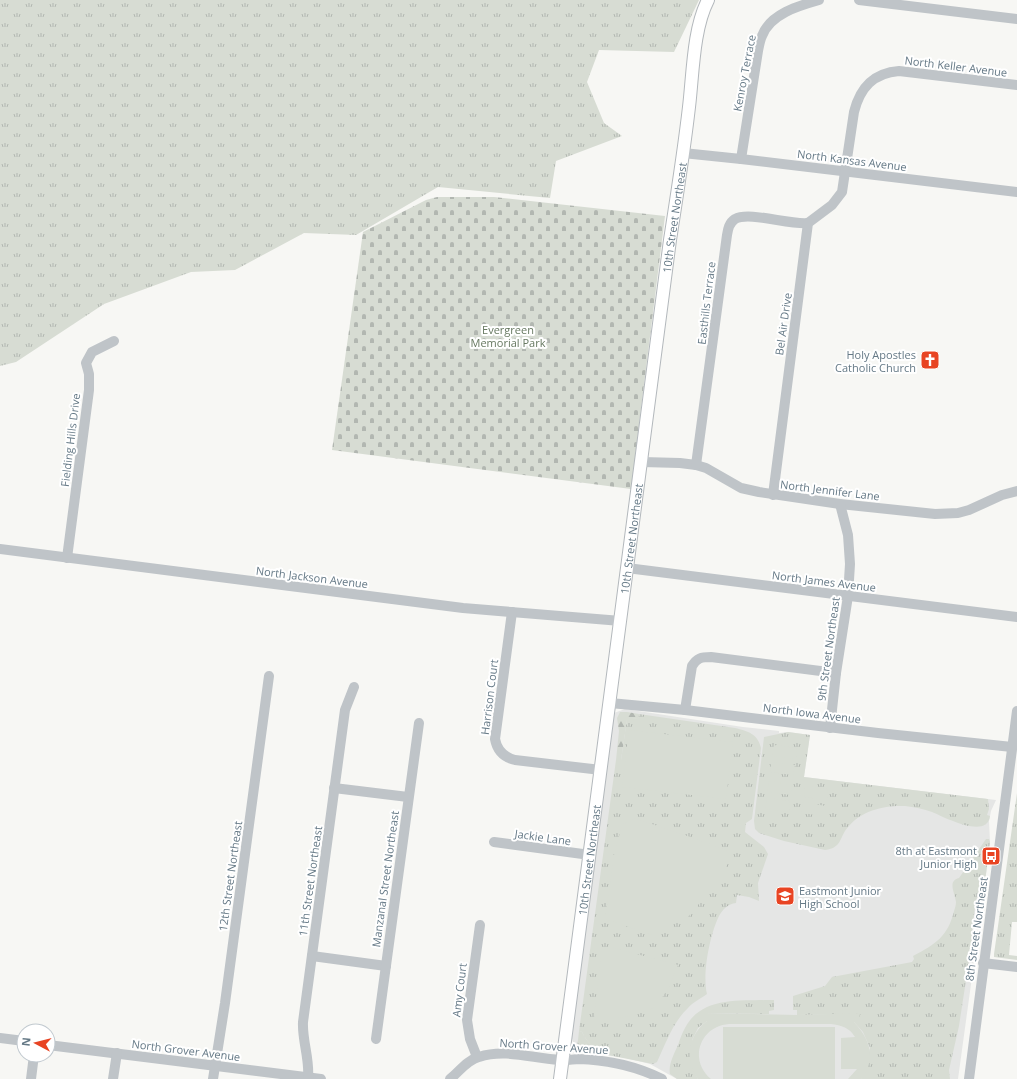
<svg xmlns="http://www.w3.org/2000/svg" width="1017" height="1079" font-family="'Open Sans',sans-serif">
<style>
.built{fill:#e5e6e5}
.grass{fill:url(#grass-tufts)}
.forest{fill:url(#forest-firs)}
.cemetery{fill:url(#cemetery-stones)}
.pitch{fill:#d7dcd3}
.lines{fill:none;stroke-linecap:round;stroke-linejoin:round}
.major-casing{stroke:#b3b8bc;stroke-width:14}
.minor{stroke:#bfc4c8;stroke-width:10}
.major{stroke:#fff;stroke-width:12}
.labels{text-anchor:middle;dominant-baseline:central;stroke-width:4;stroke-linejoin:round;paint-order:stroke}
.street-label{font-size:11px;fill:#657986;stroke:#fff}
.park-label{font-size:11px;fill:#667860;stroke:#fff}
.poi-label{font-size:11px;fill:#657986;stroke:#fff;text-anchor:end}
</style>
<defs>
<pattern id="grass-tufts" width="24" height="20" patternUnits="userSpaceOnUse"><rect width="24" height="20" fill="#d7dcd3"/><path d="M3 7l-1-3M5 7V3M7 7l1-3M15 17l-1-3M17 17v-4M19 17l1-3" fill="none" stroke="#b2b7b1"/></pattern>
<pattern id="forest-firs" width="22" height="20" patternUnits="userSpaceOnUse"><rect width="22" height="20" fill="#d7dcd3"/><path d="M5 1l3.5 6h-7zM16 11l3.5 6h-7z" fill="#b2b7b1"/></pattern>
<pattern id="cemetery-stones" width="16" height="16" patternUnits="userSpaceOnUse"><rect width="16" height="16" fill="#d7dcd3"/><path d="M2 7V4a2 2 0 0 1 4 0v3zM10 15v-3a2 2 0 0 1 4 0v3z" fill="#b2b7b1"/></pattern>
</defs>
<rect width="100%" height="100%" fill="#f7f7f4"/>
<polygon class="built" points="625,709 743,727 779,731 779,733 788,732 810,735 804,777 996,800 991,811 989,821 990,842 984,890 978,903 975,925 974,939 975,955 958,1079 677,1079 650,1064 626,1058 579,1051 577,1049 573,1042 571,1035 614,713"/>
<g class="grass">
<polygon points="0,0 699,0 674,52 599,50 587,82 604,123 622,136 556,161 550,198 438,187 356,235 304,233 235,270 191,272 104,304 16,362 0,366"/>
<path d="M639,714L735,728C748,731 758,734 761,748L752,819L746,823L745,832L764,847L768,854L758,883L759,901L749,897L737,895L736,903C728,904 723,909 719,916C710,934 702,974 707,994C702,998 693,1002 688,1008C673,1022 666,1043 657,1062L653,1064L603,1054L601,1050C592,1048 586,1040 582,1032L579,1031L616,760H621L627,719L638,718Z"/>
<path d="M788,732L810,735L804,777L988,799L989,809L987,815L990,816C987,840 944,817 932,812C924,809 914,807 905,806C886,805 862,810 849,826C839,836 843,848 825,850L784,841L759,833L755,829L754,821L764,737Z"/>
<polygon points="1017,793 1017,922 1012,922 1009,955 1017,956 1017,960 994,957 994,954"/>
<path d="M986,839H989L990,842L984,890L978,893L975,905L970,954L959,1026L949,1070L950,1079H861L870,1048L863,1032L854,1022L859,1014L797,1015V1010H793V996L825,986L832,977L912,962L914,959L913,956C936,944 948,936 954,911C955,908 956,905 956,902C955,893 947,881 959,878Z"/>
<path d="M767,1000H774V1010L769,1011V1014L707,1013V1021L698,1028L692,1040L693,1069L698,1079H677L670,1074C668,1065 674,1054 678,1045C680,1039 682,1033 685,1028C701,997 738,1001 767,1000Z"/>
</g>
<g class="forest">
<polygon points="620,712 627,712 639,714 638,718 627,720 621,760 616,760 619,731 617,718"/>
<path d="M579,1031L582,1032C586,1040 592,1048 601,1050L603,1054L579,1051L577,1049Z"/>
</g>
<polygon class="cemetery" points="437,197 494,197 665,216 631,489 332,450 363,232 426,200"/>
<g class="pitch">
<polygon points="629,730 733,742 726,799 622,787"/>
<polygon points="774,745 797,748 796,759 772,756"/>
<polygon points="771,762 795,765 793,775 770,772"/>
<polygon points="769,781 792,785 791,795 767,792"/>
<polygon points="805,786 828,789 827,800 804,797"/>
<polygon points="767,798 790,801 789,812 765,809"/>
<polygon points="803,802 826,806 825,816 801,813"/>
<polygon points="634,818 682,834 732,852 724,873 688,917 652,935 605,919 614,855 622,825"/>
<polygon points="610,947 678,965 669,987 656,1007 632,1016 618,1018 594,1018 601,955"/>
<path d="M707,1013L797,1015L860,1013L859,1022H854C870,1039 877,1059 861,1079H848L857,1069H841V1038L855,1037C850,1028 841,1025 831,1024H729C700,1026 688,1060 711,1079H698C684,1060 688,1035 707,1021Z"/>
<rect x="723" y="1027" width="112" height="52"/>
</g>
<g class="lines">
<defs>
<g id="major">
<path id="s1" d="M560,1079L670,240C677,195 684,151 689,107C693,74 693,29 708,0"/>
</g>
</defs>
<use href="#major" class="major-casing"/>
<g class="minor">
<polyline points="859,0 1017,19"/>
<polyline points="683,153 741,159 1017,192"/>
<path d="M741,159L758,51C759,46 760,40 762,36C770,14 798,6 819,0"/>
<polyline points="642,462 680,463 696,465 706,468 741,488 759,492 840,504 935,514 958,513 969,510 1002,495 1017,491"/>
<path d="M696,465L727,235C728,229 729,223 735,219C749,211 789,225 808,223"/>
<path d="M773,495L808,223L832,205L842,192L854,112C860,88 873,73 899,71L1017,85"/>
<polyline points="0,549 463,608 621,621"/>
<polyline points="67,558 89,390 89,374 86,363 92,352 114,341"/>
<polyline points="627,568 1017,617"/>
<path d="M512,612L495,739C497,750 503,757 515,760L601,770"/>
<polyline points="610,703 685,710 878,733 1012,747"/>
<path d="M685,710L692,666C697,658 701,657 711,657L836,673"/>
<polyline points="830,728 836,673 848,596 850,564 848,535 840,504"/>
<polyline points="334,788 408,797"/>
<polyline points="494,842 590,855"/>
<polyline points="312,956 386,966"/>
<polyline points="983,963 1017,967"/>
<polyline points="0,1038 24,1041"/>
<polyline points="376,1039 419,723"/>
<polyline points="48,1045 321,1079"/>
<polyline points="477,1057 470,1039 467,1020 480,925"/>
<polyline points="31,1079 34,1055"/>
<polyline points="113,1079 117,1053"/>
<polyline points="213,1079 225,1003 269,676"/>
<path d="M308,1079C310,1059 302,1041 303,1022L345,710L354,687"/>
<path d="M450,1079C459,1072 467,1060 479,1057C506,1048 534,1059 561,1060C567,1061 573,1059 579,1059C608,1060 636,1066 662,1079"/>
<polyline points="969,1079 1017,711"/>
</g>
<use href="#major" class="major"/>
</g>
<defs>
<symbol id="church-square" viewBox="-11 -11 22 22"><rect x="-9" y="-9" width="18" height="18" rx="4" fill="#e84423" stroke="#fff"/><path d="M-1.2-6h2.4v3.5h3.3v2.4h-3.3V6h-2.4V-.1h-3.3v-2.4h3.3Z" fill="#fff"/></symbol>
<symbol id="bus-square" viewBox="-11 -11 22 22"><rect x="-9" y="-9" width="18" height="18" rx="4" fill="#e84423" stroke="#fff"/><path d="M-5-6H5V4H4V6H2V4H-2V6H-4V4H-5ZM-3.5-4V0h7V-4ZM-3.5 1.2v1.5H-2V1.2ZM2 1.2v1.5H3.5V1.2Z" fill="#fff"/></symbol>
<symbol id="school-square" viewBox="-11 -11 22 22"><rect x="-9" y="-9" width="18" height="18" rx="4" fill="#e84423" stroke="#fff"/><path d="M0-5L7-2L0 1L-7-2ZM-4 1L0 2.5L4 1V4Q0 6-4 4Z" fill="#fff"/></symbol>
</defs>
<g fill-rule="evenodd">
<use href="#church-square" x="919" y="349" width="22" height="22"/>
<use href="#bus-square" x="980" y="845" width="22" height="22"/>
<use href="#school-square" x="774" y="885" width="22" height="22"/>
</g>
<g class="labels">
<g class="street-label">
<text transform="translate(956 66) rotate(7)">North Keller Avenue</text>
<text transform="translate(744 73) rotate(-79)">Kenroy Terrace</text>
<text transform="translate(852 160) rotate(7)">North Kansas Avenue</text>
<text stroke="none"><textPath href="#s1" startOffset="869">10th Street Northeast</textPath></text>
<text transform="translate(706 303) rotate(-83)">Easthills Terrace</text>
<text transform="translate(783 324) rotate(-82)">Bel Air Drive</text>
<text transform="translate(70 440) rotate(-83)">Fielding Hills Drive</text>
<text transform="translate(830 490) rotate(7)">North Jennifer Lane</text>
<text stroke="none"><textPath href="#s1" startOffset="545">10th Street Northeast</textPath></text>
<text transform="translate(312 577) rotate(7)">North Jackson Avenue</text>
<text transform="translate(824 581) rotate(7)">North James Avenue</text>
<text transform="translate(828 649) rotate(-82)">9th Street Northeast</text>
<text transform="translate(489 697) rotate(-83)">Harrison Court</text>
<text transform="translate(812 713) rotate(7)">North Iowa Avenue</text>
<text transform="translate(543 837) rotate(8)">Jackie Lane</text>
<text stroke="none"><textPath href="#s1" startOffset="221">10th Street Northeast</textPath></text>
<text transform="translate(230 876) rotate(-82)">12th Street Northeast</text>
<text transform="translate(385 879) rotate(-82)">Manzanal Street Northeast</text>
<text transform="translate(310 881) rotate(-82)">11th Street Northeast</text>
<text transform="translate(976 929) rotate(-82)">8th Street Northeast</text>
<text transform="translate(459 990) rotate(-83)">Amy Court</text>
<text transform="translate(554 1046) rotate(4)">North Grover Avenue</text>
<text transform="translate(186 1050) rotate(7)">North Grover Avenue</text>
</g>
<g class="park-label">
<text x="508" y="329">Evergreen<tspan x="508" dy="13">Memorial Park</tspan></text>
</g>
<g class="poi-label">
<text x="916" y="354">Holy Apostles<tspan x="916" dy="13">Catholic Church</tspan></text>
<text x="977" y="850">8th at Eastmont<tspan x="977" dy="13">Junior High</tspan></text>
<text x="799" y="890" text-anchor="start">Eastmont Junior<tspan x="799" dy="13">High School</tspan></text>
</g>
</g>
<g transform="translate(36 1043) rotate(277)"><circle r="19" fill="#ffffff" stroke="#c1c9cf"/>
<path d="M0-3L7 15L0 10L-7 15Z" fill="#e84423"/>
<text y="-6" font-size="11" font-weight="bold" text-anchor="middle" fill="#657986">N</text>
</g>
</svg>
